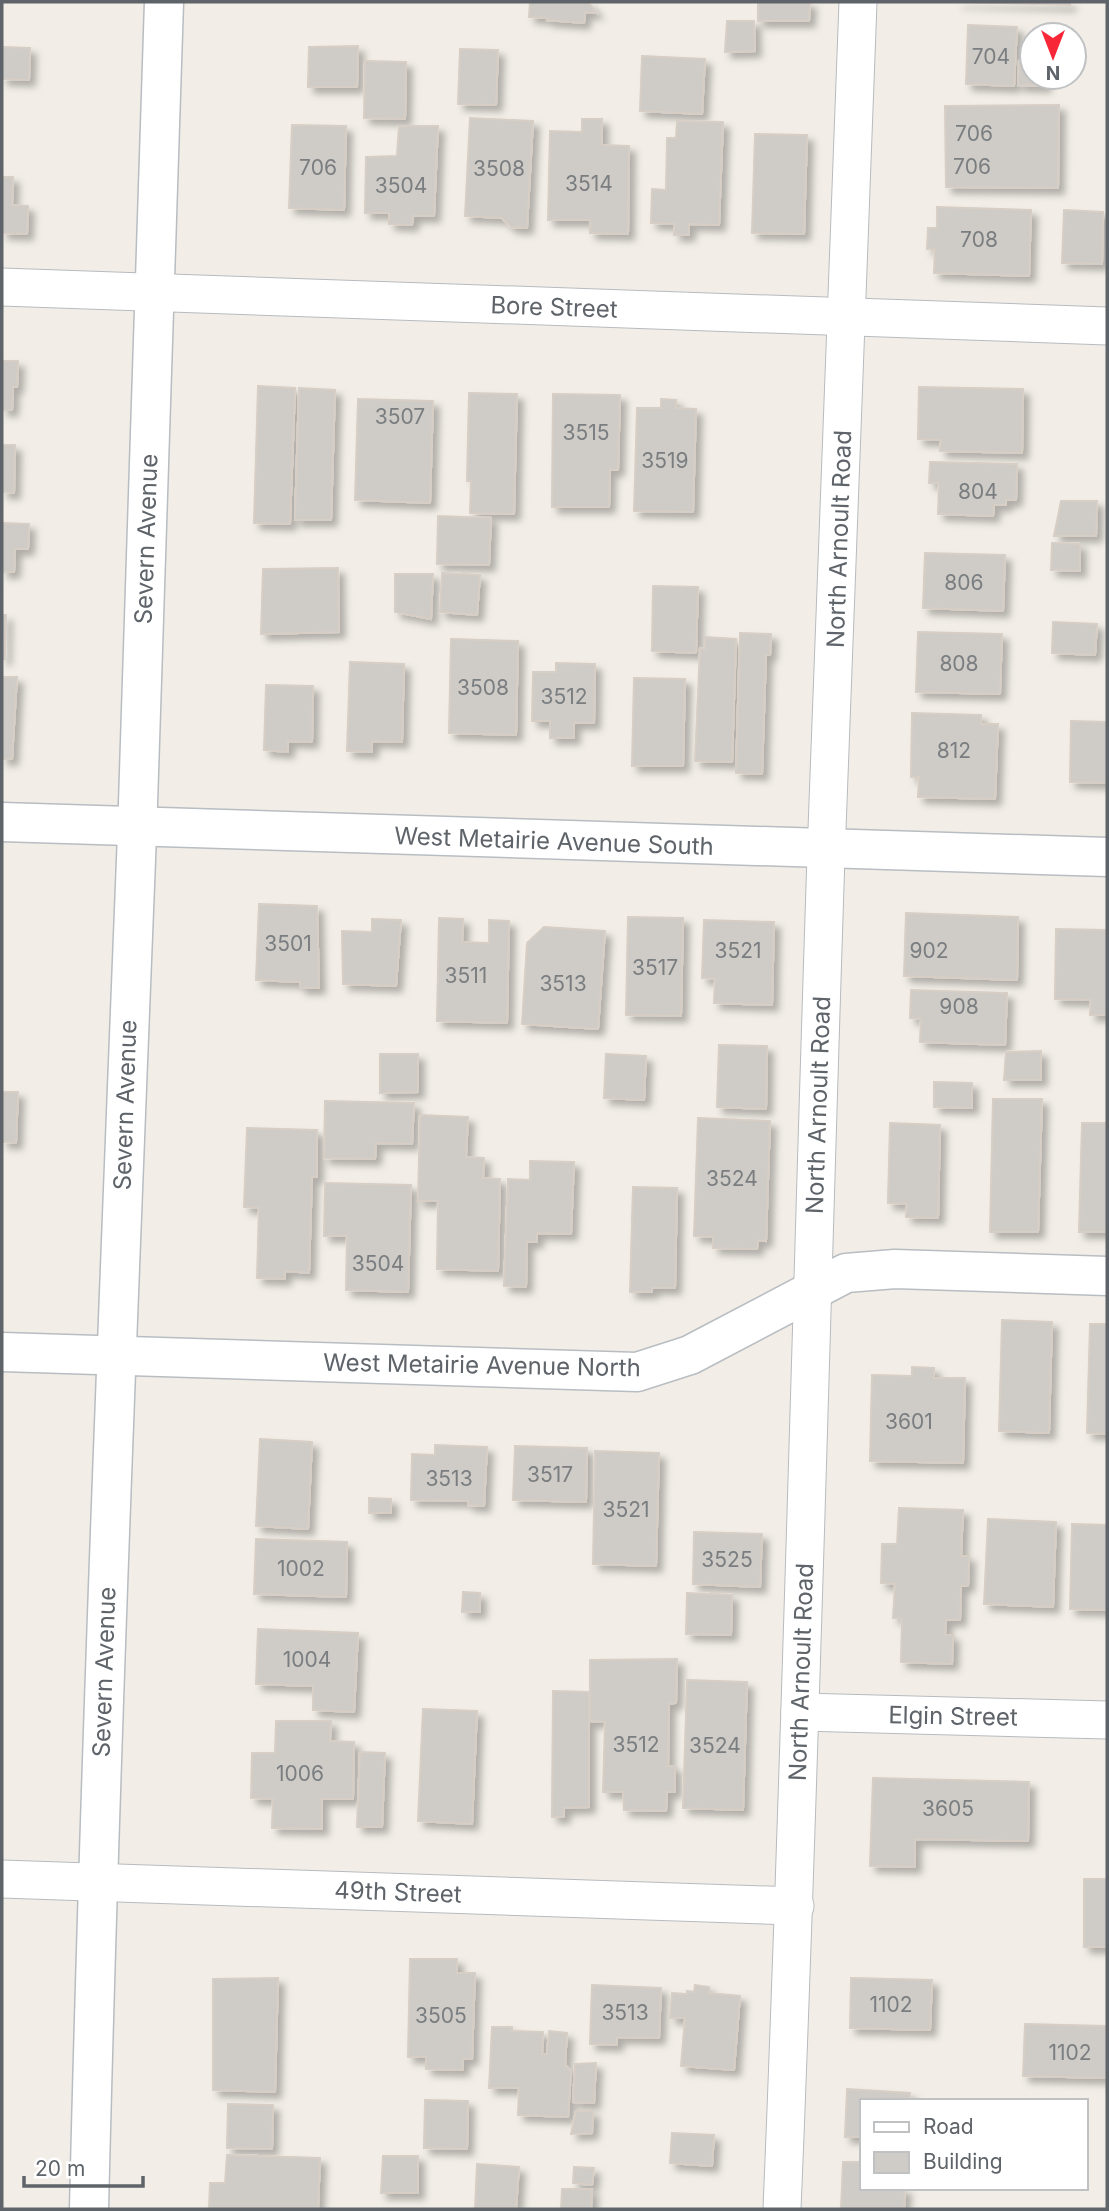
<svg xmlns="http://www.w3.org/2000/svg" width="1109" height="2211" font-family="Inter,sans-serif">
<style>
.building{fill:#cfcbc6;stroke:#d7cec5;stroke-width:2;filter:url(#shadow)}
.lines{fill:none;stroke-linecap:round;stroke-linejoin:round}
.street-casing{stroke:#b7bbbf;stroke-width:39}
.secondary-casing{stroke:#b8bdc2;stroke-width:41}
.street{stroke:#fff;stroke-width:37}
.secondary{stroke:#fff;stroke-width:38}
.labels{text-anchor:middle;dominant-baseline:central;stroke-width:7;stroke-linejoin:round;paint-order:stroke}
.number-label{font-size:21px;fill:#7a7e80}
.street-label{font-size:24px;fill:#5e6469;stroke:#fff}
</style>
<defs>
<filter id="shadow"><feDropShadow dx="6" dy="6" stdDeviation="3.5" flood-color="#0004"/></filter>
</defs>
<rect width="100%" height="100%" fill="#f2eee7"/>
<g class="building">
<polygon points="530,2 588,2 597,13 585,12 584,23 547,20 548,18 529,17"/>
<polygon points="758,2 810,2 809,21 758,21"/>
<polygon points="956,2 1070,2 1070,5"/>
<polygon points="727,21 754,21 755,51 725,52"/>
<polygon points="968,25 1017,27 1014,86 966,84"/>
<polygon points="358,46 357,87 308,87 309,47"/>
<polygon points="2,47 30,48 29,80 2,79"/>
<polygon points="460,49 498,50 496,105 458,104"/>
<polygon points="642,56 705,59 702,114 640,111"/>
<polygon points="1019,60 1032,61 1032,77 1045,77 1045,86 1018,85"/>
<polygon points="365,61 406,62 405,119 364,118"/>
<polygon points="1059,105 1058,188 946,187 945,106"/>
<polygon points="470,118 533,121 527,228 511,227 502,218 465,216"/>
<polygon points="582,119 602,119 602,145 629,146 628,234 590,233 590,220 548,220 550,131 582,132"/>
<polygon points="677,121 723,122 719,225 689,224 689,235 674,235 675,224 651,223 652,189 666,190 667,138 676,138"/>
<polygon points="292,125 346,126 344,210 289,208"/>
<polygon points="399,126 438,126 434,216 413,216 412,225 389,224 389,213 365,213 366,157 397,156"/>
<polygon points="755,134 807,135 804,234 752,233"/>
<polygon points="2,177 13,177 12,205 28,206 27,234 2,233"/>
<polygon points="937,207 1031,210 1029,276 934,273 935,249 927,249 928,228 937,228"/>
<polygon points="1064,210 1103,212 1102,264 1062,263"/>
<polygon points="2,361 18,361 17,387 13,387 12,410 2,410"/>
<polygon points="258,386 295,388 290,524 254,523"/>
<polygon points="919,387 1023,389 1022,453 940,451 941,440 918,439"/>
<polygon points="299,388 335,390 331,520 295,520"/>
<polygon points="469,393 517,394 514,514 470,513 471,481 467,481"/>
<polygon points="553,394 620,395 618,470 610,470 609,507 552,507"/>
<polygon points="358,399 433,401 430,503 355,500"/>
<polygon points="661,399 676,400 676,408 696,409 693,512 634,511 637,408 661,408"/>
<polygon points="2,445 15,445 14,493 2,492"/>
<polygon points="930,462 1017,464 1016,500 1006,500 1006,505 994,505 993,516 938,514 939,483 929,483"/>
<polygon points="1061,501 1097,501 1096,536 1054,536"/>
<polygon points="438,516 491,518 489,565 437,564"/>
<polygon points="2,523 29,524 28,549 15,549 14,572 2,572"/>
<polygon points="1052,543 1080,544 1080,571 1051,570"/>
<polygon points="925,553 1005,555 1003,611 923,608"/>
<polygon points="338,568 339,632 261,634 263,569"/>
<polygon points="442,573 480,575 477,615 440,612"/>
<polygon points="395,574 433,574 431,619 395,612"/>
<polygon points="653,586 698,587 696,653 652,651"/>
<polygon points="2,615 6,615 5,659 2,659"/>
<polygon points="1053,622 1097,624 1095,655 1052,653"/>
<polygon points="918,632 1002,634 1000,694 916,692"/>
<polygon points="740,633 771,634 770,655 766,655 762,774 736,773"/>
<polygon points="705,637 736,639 732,762 695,761 700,648 705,649"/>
<polygon points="451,639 518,641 516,735 449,733"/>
<polygon points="350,662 404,664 402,742 372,741 372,752 347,751"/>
<polygon points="556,663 595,664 594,723 574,723 574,738 550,738 550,721 532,721 533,672 556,672"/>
<polygon points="2,677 17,677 12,759 2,759"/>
<polygon points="634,678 685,679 683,766 632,766"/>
<polygon points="266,685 313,686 312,742 288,741 288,752 264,750"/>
<polygon points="912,713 981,715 981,724 998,724 995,799 918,797 919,777 911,777"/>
<polygon points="1071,721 1107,722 1107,783 1070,782"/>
<polygon points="259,904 317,906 319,988 300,988 300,982 256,980"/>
<polygon points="906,913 1018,917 1017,980 904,976"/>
<polygon points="628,917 683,918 681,1016 626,1015"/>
<polygon points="439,918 463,919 462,942 489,943 489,920 509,921 507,1023 437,1021"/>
<polygon points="372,919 401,920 396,986 343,984 342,931 372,932"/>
<polygon points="704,920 774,922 772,1005 714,1003 715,979 702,978"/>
<polygon points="544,927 605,931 598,1029 522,1024 527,943"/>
<polygon points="1056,929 1107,930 1107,1015 1090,1015 1091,1000 1055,999"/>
<polygon points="911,990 1007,993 1005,1045 920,1042 921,1019 910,1018"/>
<polygon points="719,1045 767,1046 766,1109 717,1107"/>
<polygon points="1041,1051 1041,1080 1004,1080 1006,1052"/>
<polygon points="380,1054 418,1054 418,1092 380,1093"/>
<polygon points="606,1054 646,1056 644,1100 604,1098"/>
<polygon points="934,1082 972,1083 972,1108 934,1107"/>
<polygon points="2,1092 18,1092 16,1143 2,1142"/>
<polygon points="993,1099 1042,1099 1038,1232 990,1232"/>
<polygon points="325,1101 414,1103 412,1144 376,1143 375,1159 324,1158"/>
<polygon points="420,1115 468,1117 466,1157 484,1158 483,1178 500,1179 498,1271 437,1269 438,1201 418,1201"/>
<polygon points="698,1118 770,1121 766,1241 758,1240 757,1249 713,1248 713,1237 694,1236"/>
<polygon points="890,1123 940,1125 938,1218 906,1217 907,1204 888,1203"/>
<polygon points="1082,1123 1107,1123 1107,1232 1079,1232"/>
<polygon points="247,1128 317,1130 317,1177 312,1177 309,1273 285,1271 285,1279 257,1278 259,1208 244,1207"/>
<polygon points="530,1161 574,1162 571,1234 537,1233 537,1242 527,1242 526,1287 504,1286 508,1179 530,1180"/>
<polygon points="325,1183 411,1185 408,1292 346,1290 347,1236 324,1236"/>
<polygon points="633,1187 677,1188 675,1288 652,1288 652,1292 630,1292"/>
<polygon points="1002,1320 1052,1322 1049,1433 999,1431"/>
<polygon points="1090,1324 1107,1324 1107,1434 1087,1433"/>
<polygon points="912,1367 934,1368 934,1378 965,1378 963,1463 870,1461 872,1375 912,1376"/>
<polygon points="260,1439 312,1442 308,1529 256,1526"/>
<polygon points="435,1445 487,1447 484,1506 468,1505 468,1501 411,1500 412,1454 435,1455"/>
<polygon points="515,1446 587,1448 586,1502 513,1500"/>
<polygon points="595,1451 659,1453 656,1566 593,1564"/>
<polygon points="369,1498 391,1499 391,1513 369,1513"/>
<polygon points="899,1508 963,1510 961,1556 969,1556 968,1586 961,1586 960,1620 946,1620 945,1635 953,1635 952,1664 901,1662 902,1618 893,1618 895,1584 881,1583 882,1544 897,1544"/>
<polygon points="988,1519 1056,1522 1053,1607 984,1604"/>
<polygon points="1072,1524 1107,1525 1107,1610 1070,1609"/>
<polygon points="694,1532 762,1534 760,1587 693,1584"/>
<polygon points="256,1539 347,1542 346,1597 254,1594"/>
<polygon points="463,1592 480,1593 480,1612 462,1612"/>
<polygon points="687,1593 732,1595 731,1635 686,1634"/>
<polygon points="258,1629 358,1633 354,1712 313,1710 313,1686 256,1684"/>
<polygon points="677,1659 676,1703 669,1704 668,1766 675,1766 675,1792 667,1792 666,1811 624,1810 623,1792 603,1792 605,1722 590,1721 590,1660"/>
<polygon points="687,1680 747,1682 743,1810 683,1808"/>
<polygon points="553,1691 589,1692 589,1807 564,1808 564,1817 552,1817"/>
<polygon points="423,1709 477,1711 472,1824 418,1821"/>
<polygon points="276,1721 331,1721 330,1741 354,1742 353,1799 322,1799 322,1829 272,1828 273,1799 251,1798 252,1753 275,1753"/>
<polygon points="360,1752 385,1753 382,1827 357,1827"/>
<polygon points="873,1778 1029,1782 1028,1841 915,1839 915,1867 870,1866"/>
<rect x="1084" y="1879" width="23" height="68"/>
<polygon points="410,1959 457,1959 457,1973 475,1973 472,2059 463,2059 463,2070 426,2069 426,2057 408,2057"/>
<polygon points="278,1978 275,2092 213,2090 213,1979"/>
<polygon points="851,1978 932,1980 930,2030 850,2028"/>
<polygon points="592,1985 661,1988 659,2038 617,2037 617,2045 590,2044"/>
<polygon points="695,1985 709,1987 709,1993 740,1996 734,2070 681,2066 685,2018 670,2018 672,1993 687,1994 687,1991 694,1992"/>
<polygon points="1025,2024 1107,2026 1107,2078 1023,2076"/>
<polygon points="492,2027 512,2027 512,2031 543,2032 542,2054 547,2054 549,2031 567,2033 565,2065 571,2071 568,2117 518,2115 519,2088 489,2088"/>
<polygon points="596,2063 594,2103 573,2102 575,2064"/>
<polygon points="847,2089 910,2093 909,2101 862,2101 862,2137 845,2137"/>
<polygon points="425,2100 468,2101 467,2149 424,2148"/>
<polygon points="228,2104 273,2105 272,2149 227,2148"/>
<polygon points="576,2111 593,2111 592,2133 571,2134"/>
<polygon points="672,2133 714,2135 712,2166 670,2163"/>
<polygon points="227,2155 320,2158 318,2209 209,2209 210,2183 225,2183"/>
<polygon points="383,2156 418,2156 418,2193 381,2193"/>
<polygon points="843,2162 862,2162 862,2188 905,2188 904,2209 841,2209"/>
<polygon points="477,2164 519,2167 516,2209 475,2209"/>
<polygon points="574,2167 594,2168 592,2185 573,2183"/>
<polygon points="562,2189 592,2189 591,2209 561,2209"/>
</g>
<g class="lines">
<defs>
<g id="street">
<polyline points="2,287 1107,326"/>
<polyline points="800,1712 1107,1720"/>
<polyline points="2,1879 795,1906"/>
<path d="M782,2209C801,1758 811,1307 826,856C835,571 849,287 858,2"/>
</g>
<g id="secondary">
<polyline points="2,822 1107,857"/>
<polyline points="2,1352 637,1372 690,1355 846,1273 895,1269 1107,1276"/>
<path d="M89,2209C100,1751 119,1292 137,834C147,557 154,279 164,2"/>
</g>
</defs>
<use href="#street" class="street-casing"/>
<use href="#secondary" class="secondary-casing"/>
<use href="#street" class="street"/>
<use href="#secondary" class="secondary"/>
</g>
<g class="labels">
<g class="number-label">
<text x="991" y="56">704</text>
<text x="974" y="133">706</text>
<text x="972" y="166">706</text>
<text x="318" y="167">706</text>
<text x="499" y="168">3508</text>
<text x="589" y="183">3514</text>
<text x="401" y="185">3504</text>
<text x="979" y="239">708</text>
<text x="400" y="416">3507</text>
<text x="586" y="432">3515</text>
<text x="665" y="460">3519</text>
<text x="978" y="491">804</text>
<text x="964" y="582">806</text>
<text x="959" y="663">808</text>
<text x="483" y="687">3508</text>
<text x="564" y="696">3512</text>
<text x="954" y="750">812</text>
<text x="288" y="943">3501</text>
<text x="738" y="950">3521</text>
<text x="929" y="950">902</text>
<text x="655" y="967">3517</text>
<text x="466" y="975">3511</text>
<text x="563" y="983">3513</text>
<text x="959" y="1006">908</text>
<text x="732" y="1178">3524</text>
<text x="378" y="1263">3504</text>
<text x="909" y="1421">3601</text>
<text x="550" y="1474">3517</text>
<text x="449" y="1478">3513</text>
<text x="626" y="1509">3521</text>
<text x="727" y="1559">3525</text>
<text x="301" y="1568">1002</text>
<text x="307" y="1659">1004</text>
<text x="636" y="1744">3512</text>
<text x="715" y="1745">3524</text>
<text x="300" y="1773">1006</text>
<text x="948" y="1808">3605</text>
<text x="891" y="2004">1102</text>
<text x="625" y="2012">3513</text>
<text x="441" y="2015">3505</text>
<text x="1070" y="2052">1102</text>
</g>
<g class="street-label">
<text transform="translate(554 307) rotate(2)">Bore Street</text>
<text transform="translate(146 539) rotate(-88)">Severn Avenue</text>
<text transform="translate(839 539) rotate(-88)">North Arnoult Road</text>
<text transform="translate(554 841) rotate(2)">West Metairie Avenue South</text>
<text transform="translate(125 1105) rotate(-88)">Severn Avenue</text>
<text transform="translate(818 1105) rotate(-88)">North Arnoult Road</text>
<text transform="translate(482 1365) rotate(1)">West Metairie Avenue North</text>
<text transform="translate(104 1672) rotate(-88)">Severn Avenue</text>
<text transform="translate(801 1672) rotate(-88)">North Arnoult Road</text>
<text transform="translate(953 1716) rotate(1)">Elgin Street</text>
<text transform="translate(398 1892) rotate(2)">49th Street</text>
</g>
</g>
<rect width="1109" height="2211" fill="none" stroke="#5e6469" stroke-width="7"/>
<rect x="860" y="2099" width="228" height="91" fill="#ffffff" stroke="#bfc1c3" stroke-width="2"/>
<rect x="874" y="2122" width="35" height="10" fill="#ffffff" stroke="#bfc1c3" stroke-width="2"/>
<text x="923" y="2134" font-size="21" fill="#5e6469">Road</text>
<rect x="874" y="2152" width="35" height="21" fill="#cfcbc6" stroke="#bfc1c3" stroke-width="2"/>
<text x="923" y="2169" font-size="21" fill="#5e6469">Building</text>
<g transform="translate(1053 56) rotate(180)"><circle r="33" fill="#ffffff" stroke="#bfc1c3" stroke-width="2"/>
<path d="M0-5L12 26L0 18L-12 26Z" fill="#f82737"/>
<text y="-10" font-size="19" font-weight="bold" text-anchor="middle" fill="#5e6469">N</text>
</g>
<path d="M24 2176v10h119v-10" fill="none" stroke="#5e6469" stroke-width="3.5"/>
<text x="35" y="2176" font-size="21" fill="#5e6469" stroke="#ffffff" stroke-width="5" paint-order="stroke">20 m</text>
</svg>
